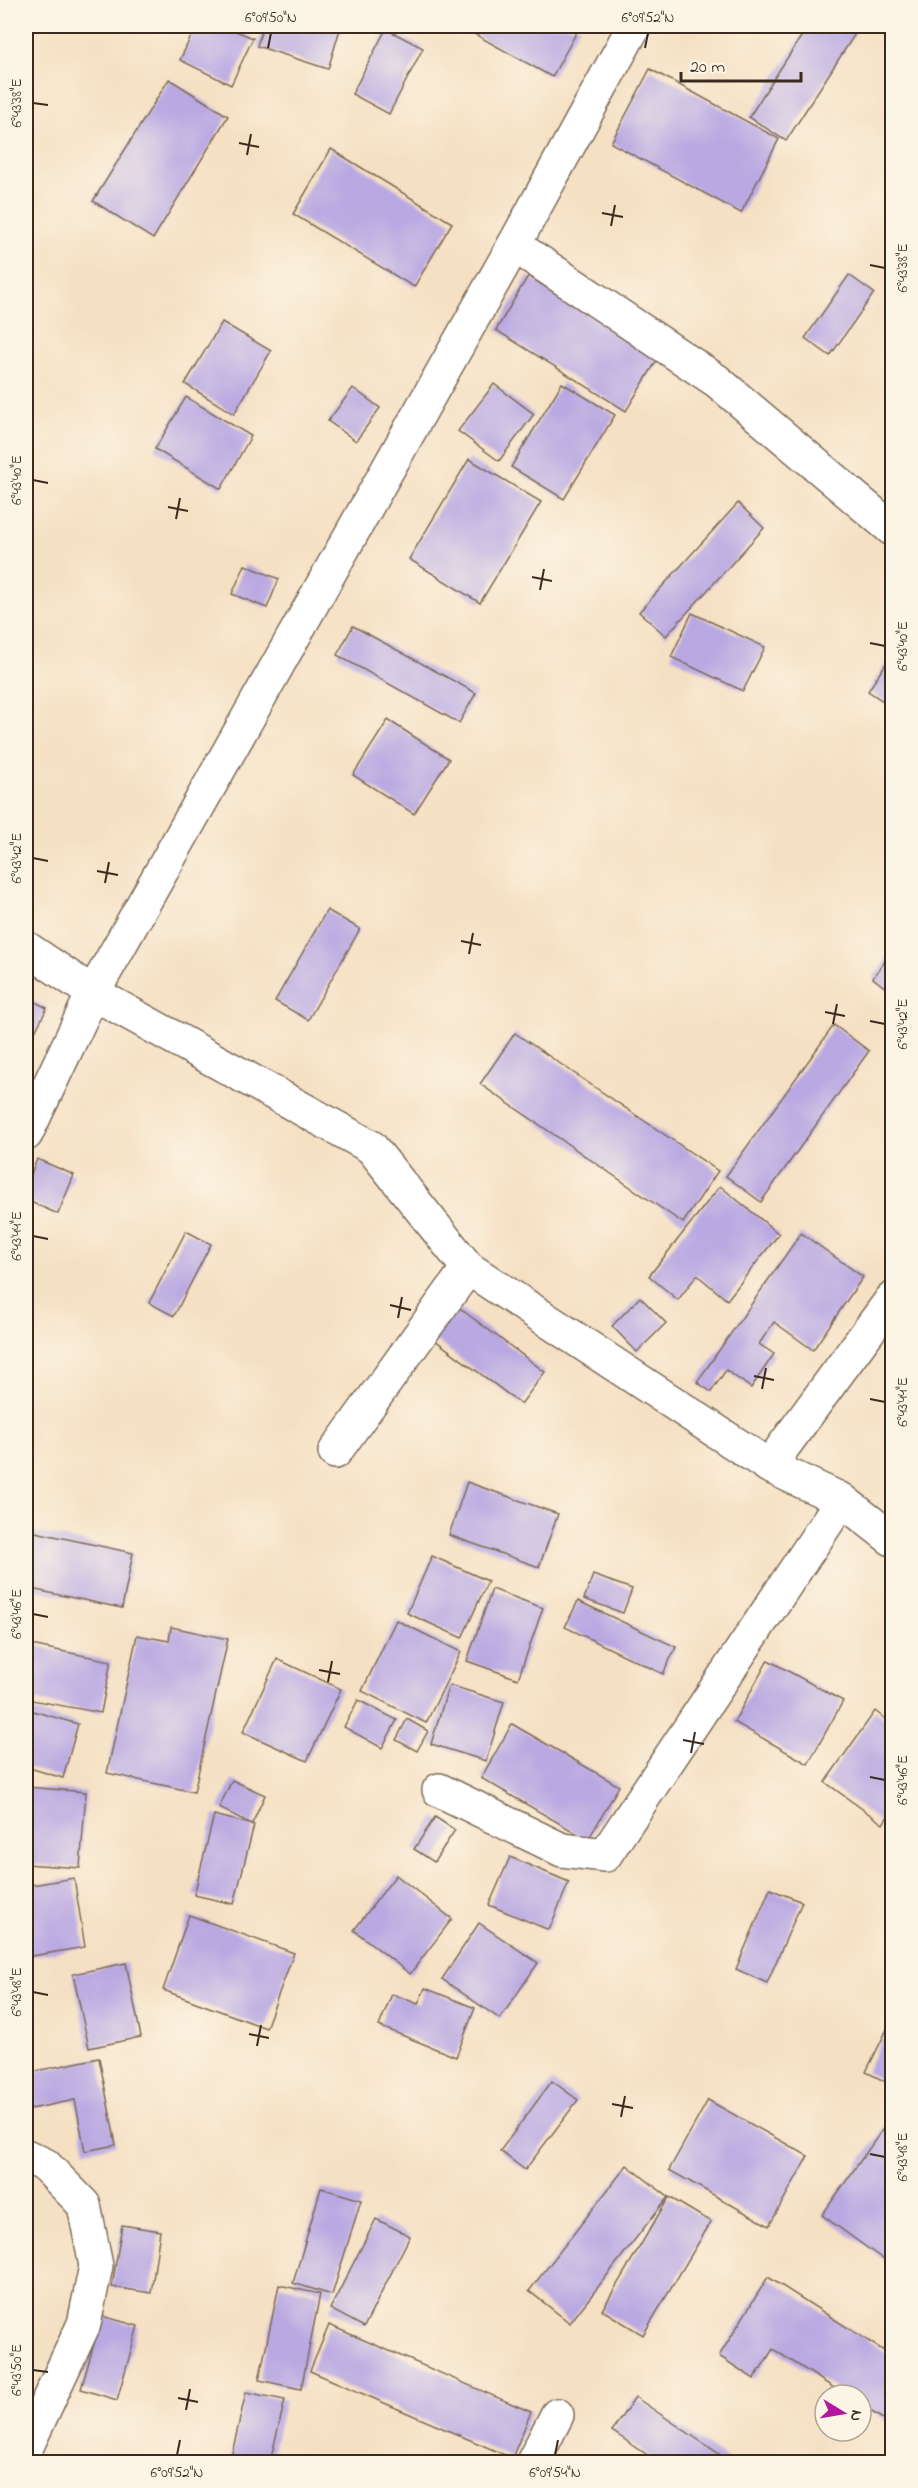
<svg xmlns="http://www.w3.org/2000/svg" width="918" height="2488" font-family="'Indie Flower',sans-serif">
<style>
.building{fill:#b9a8e2}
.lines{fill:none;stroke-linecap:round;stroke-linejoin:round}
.minor-casing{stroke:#7c6a58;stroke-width:36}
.tertiary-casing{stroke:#7c6a58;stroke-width:36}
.minor{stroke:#fff;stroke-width:33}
.tertiary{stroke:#fff;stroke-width:33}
.ticks{fill:none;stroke:#3b2a1e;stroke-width:2}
.neatline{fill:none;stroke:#3b2a1e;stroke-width:2}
.ticks-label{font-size:15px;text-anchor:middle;fill:#3b2a1e}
</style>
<rect width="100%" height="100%" fill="#fcf5e5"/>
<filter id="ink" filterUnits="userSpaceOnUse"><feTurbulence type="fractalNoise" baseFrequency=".0167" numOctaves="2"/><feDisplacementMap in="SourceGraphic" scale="12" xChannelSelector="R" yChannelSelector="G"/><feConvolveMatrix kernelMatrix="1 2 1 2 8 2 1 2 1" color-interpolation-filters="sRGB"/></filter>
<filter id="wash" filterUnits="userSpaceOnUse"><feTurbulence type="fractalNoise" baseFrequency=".008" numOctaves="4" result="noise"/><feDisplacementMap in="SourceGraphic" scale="24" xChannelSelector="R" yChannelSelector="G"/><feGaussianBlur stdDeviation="1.35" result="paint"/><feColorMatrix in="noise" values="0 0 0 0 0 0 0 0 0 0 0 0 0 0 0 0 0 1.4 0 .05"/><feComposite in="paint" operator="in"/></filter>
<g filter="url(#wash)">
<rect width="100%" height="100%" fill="#f5e0c3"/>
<g id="blocks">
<g class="building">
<polygon points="196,26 224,26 253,38 231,85 180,60"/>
<polygon points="263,26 341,26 328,69 257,46"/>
<polygon points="460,26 580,26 552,77"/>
<polygon points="808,26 860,26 786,141 749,117"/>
<polygon points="386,29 423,48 389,114 352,94"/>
<polygon points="650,69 779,139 741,213 611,143"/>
<polygon points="169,79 228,116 153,239 93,201"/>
<polygon points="331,149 452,223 414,287 293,214"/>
<polygon points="849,275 874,293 830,356 805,338"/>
<polygon points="528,276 659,357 626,411 496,330"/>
<polygon points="222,322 271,351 234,414 185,384"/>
<polygon points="562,383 615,415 564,499 511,467"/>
<polygon points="494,384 534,414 499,461 458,431"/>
<polygon points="353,388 380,408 356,441 328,421"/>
<polygon points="186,397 251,436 221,489 155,449"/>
<polygon points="469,459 541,502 480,603 409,559"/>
<polygon points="738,503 764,528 666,636 639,612"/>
<polygon points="245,565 279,579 267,608 232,594"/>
<polygon points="692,613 765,647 743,691 671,657"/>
<polygon points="353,626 476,693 459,723 337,655"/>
<polygon points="892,654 892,707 868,691"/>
<polygon points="388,720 449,759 414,814 353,775"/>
<polygon points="327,910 360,929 308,1020 275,1001"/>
<polygon points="892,951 892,993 873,978"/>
<polygon points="26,997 47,1008 26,1050"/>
<polygon points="834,1025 869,1051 761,1202 726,1176"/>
<polygon points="515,1033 718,1171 683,1223 480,1084"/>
<polygon points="37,1159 74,1175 58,1214 26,1200 26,1187"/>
<polygon points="720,1186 779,1234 727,1300 697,1275 678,1300 649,1276"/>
<polygon points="186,1231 211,1244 174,1316 149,1303"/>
<polygon points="801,1233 863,1277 813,1350 774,1322 759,1344 774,1354 751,1388 726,1370 711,1392 697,1382"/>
<polygon points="640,1297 666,1323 637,1352 612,1326"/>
<polygon points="454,1304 545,1372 521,1404 431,1337"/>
<polygon points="467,1482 558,1514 539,1567 449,1535"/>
<polygon points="26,1530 133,1553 122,1608 26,1588"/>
<polygon points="432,1556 488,1581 462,1638 407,1613"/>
<polygon points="593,1575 632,1589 623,1613 584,1599"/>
<polygon points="492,1589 543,1608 518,1679 467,1661"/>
<polygon points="578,1601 676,1647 663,1674 565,1627"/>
<polygon points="396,1620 461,1652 426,1723 362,1691"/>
<polygon points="171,1627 228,1639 194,1792 107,1773 137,1635 169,1641"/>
<polygon points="26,1644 111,1661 101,1713 26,1699"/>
<polygon points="277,1659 341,1689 307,1761 243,1732"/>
<polygon points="768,1660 843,1701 808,1764 734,1722"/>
<polygon points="449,1685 504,1702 486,1761 431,1744"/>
<polygon points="358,1700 397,1720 382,1748 344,1727"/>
<polygon points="26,1709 78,1724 63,1778 26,1767"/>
<polygon points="875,1711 892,1724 892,1810 883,1824 825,1782"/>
<polygon points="407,1719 428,1731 417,1751 396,1740"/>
<polygon points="512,1724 619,1786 588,1840 481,1778"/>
<polygon points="232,1780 265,1795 252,1824 219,1808"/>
<polygon points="26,1787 86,1792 80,1868 26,1864"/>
<polygon points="214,1815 254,1825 234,1904 194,1895"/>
<polygon points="435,1817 455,1830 434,1862 414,1849"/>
<polygon points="510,1857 569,1882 549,1930 489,1905"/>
<polygon points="396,1875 452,1919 410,1974 354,1930"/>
<polygon points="74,1878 85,1947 26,1957 26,1886"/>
<polygon points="770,1889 802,1902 767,1983 736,1969"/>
<polygon points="189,1915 294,1953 266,2028 163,1990"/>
<polygon points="479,1923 538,1963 500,2019 442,1979"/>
<polygon points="126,1963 141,2037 89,2048 73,1974"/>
<polygon points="425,1988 475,2008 456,2057 379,2026 392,1994 418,2004"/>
<polygon points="892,2019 892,2085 866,2072"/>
<polygon points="99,2058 116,2145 85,2151 75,2100 26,2110 26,2073"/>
<polygon points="552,2081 578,2100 525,2170 500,2151"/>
<polygon points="708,2100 808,2156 769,2226 669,2170"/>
<polygon points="885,2126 892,2131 892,2247 884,2260 822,2215"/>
<polygon points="627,2165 668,2197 570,2323 529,2291"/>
<polygon points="321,2188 361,2200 332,2295 293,2283"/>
<polygon points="669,2197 711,2222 643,2335 602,2310"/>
<polygon points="376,2219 410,2236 364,2327 330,2309"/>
<polygon points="122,2225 160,2231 151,2293 112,2287"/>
<polygon points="768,2277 892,2356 892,2425 861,2405 861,2395 845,2395 773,2349 754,2379 719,2356"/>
<polygon points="279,2285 320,2294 301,2389 259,2380"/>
<polygon points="102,2316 138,2326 117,2400 81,2389"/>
<polygon points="329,2325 531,2412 512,2458 310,2371"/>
<polygon points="246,2392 285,2400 270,2462 230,2462"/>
<polygon points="635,2397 731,2462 658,2462 612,2431"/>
</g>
</g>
</g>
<g filter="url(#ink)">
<use href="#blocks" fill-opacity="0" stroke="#7c6a58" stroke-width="1.5"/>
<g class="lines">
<defs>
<g id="minor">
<polyline points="514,245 717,381 892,529"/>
<polyline points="26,948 93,993"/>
<polyline points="335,1452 468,1268"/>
<polyline points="769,1466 892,1299"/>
<polyline points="439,1790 562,1850 605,1855 842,1500"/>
<polyline points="533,2462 557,2415"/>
</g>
<g id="tertiary">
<polyline points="93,993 371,1147 468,1268 769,1466 842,1500 892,1539"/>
<polyline points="26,1134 93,993 514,245 634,26"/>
<polyline points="26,2156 45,2165 84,2205 96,2266 84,2324 26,2448"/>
</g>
</defs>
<use href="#minor" class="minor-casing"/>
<use href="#tertiary" class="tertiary-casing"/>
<use href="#minor" class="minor"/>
<use href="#tertiary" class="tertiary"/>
</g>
</g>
<path class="ticks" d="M268,48L271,33M645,48L648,33M33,103L48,105M239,143L259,147M247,155L251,134M602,213L623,217M611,226L615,205M870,265L885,268M33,480L48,483M168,507L188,511M176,519L180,498M532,577L552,581M540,590L544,569M870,643L885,646M33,858L48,861M97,871L118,875M105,883L109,862M461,941L481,945M469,954L473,933M825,1012L845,1016M870,1021L885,1024M833,1024L837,1004M33,1236L48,1239M390,1305L411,1310M398,1318L402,1297M754,1376L774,1380M762,1389L766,1368M870,1399L885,1402M33,1614L48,1617M319,1670L340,1674M328,1682L332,1661M683,1740L704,1744M691,1753L695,1732M870,1777L885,1780M33,1992L48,1995M249,2034L269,2038M257,2046L261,2025M612,2104L633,2108M621,2117L625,2096M870,2154L885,2157M33,2370L48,2372M178,2398L198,2402M186,2410L190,2389M177,2455L180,2440M555,2455L558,2440"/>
<rect width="918" height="2488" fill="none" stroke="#fcf5e5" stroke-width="66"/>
<g transform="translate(843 2413) rotate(101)"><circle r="28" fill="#fcf5e5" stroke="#afa495" stroke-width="1.5"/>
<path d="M0-4.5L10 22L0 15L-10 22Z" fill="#b5179e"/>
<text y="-9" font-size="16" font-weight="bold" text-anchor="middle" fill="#3b2a1e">N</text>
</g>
<path d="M681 72v9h120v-9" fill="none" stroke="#3b2a1e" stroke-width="3"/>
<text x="690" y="72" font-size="18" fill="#3b2a1e" stroke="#fcf5e5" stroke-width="4.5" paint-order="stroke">20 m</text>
<rect x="33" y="33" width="852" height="2422" class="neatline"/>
<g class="ticks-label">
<text x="271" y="22">6°09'50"N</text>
<text x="648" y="22">6°09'52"N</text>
<text transform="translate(16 103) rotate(-90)" y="5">6°43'38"E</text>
<text transform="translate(902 268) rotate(-90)" y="5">6°43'38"E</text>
<text transform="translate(16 480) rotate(-90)" y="5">6°43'40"E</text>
<text transform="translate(902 646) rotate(-90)" y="5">6°43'40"E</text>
<text transform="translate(16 858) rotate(-90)" y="5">6°43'42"E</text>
<text transform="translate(902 1024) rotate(-90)" y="5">6°43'42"E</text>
<text transform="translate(16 1236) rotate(-90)" y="5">6°43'44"E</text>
<text transform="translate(902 1402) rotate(-90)" y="5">6°43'44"E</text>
<text transform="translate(16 1614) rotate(-90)" y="5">6°43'46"E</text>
<text transform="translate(902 1780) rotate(-90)" y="5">6°43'46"E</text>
<text transform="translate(16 1992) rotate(-90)" y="5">6°43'48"E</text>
<text transform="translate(902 2157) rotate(-90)" y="5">6°43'48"E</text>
<text transform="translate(16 2370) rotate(-90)" y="5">6°43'50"E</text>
<text x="177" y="2477">6°09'52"N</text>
<text x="555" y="2477">6°09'54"N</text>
</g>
</svg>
